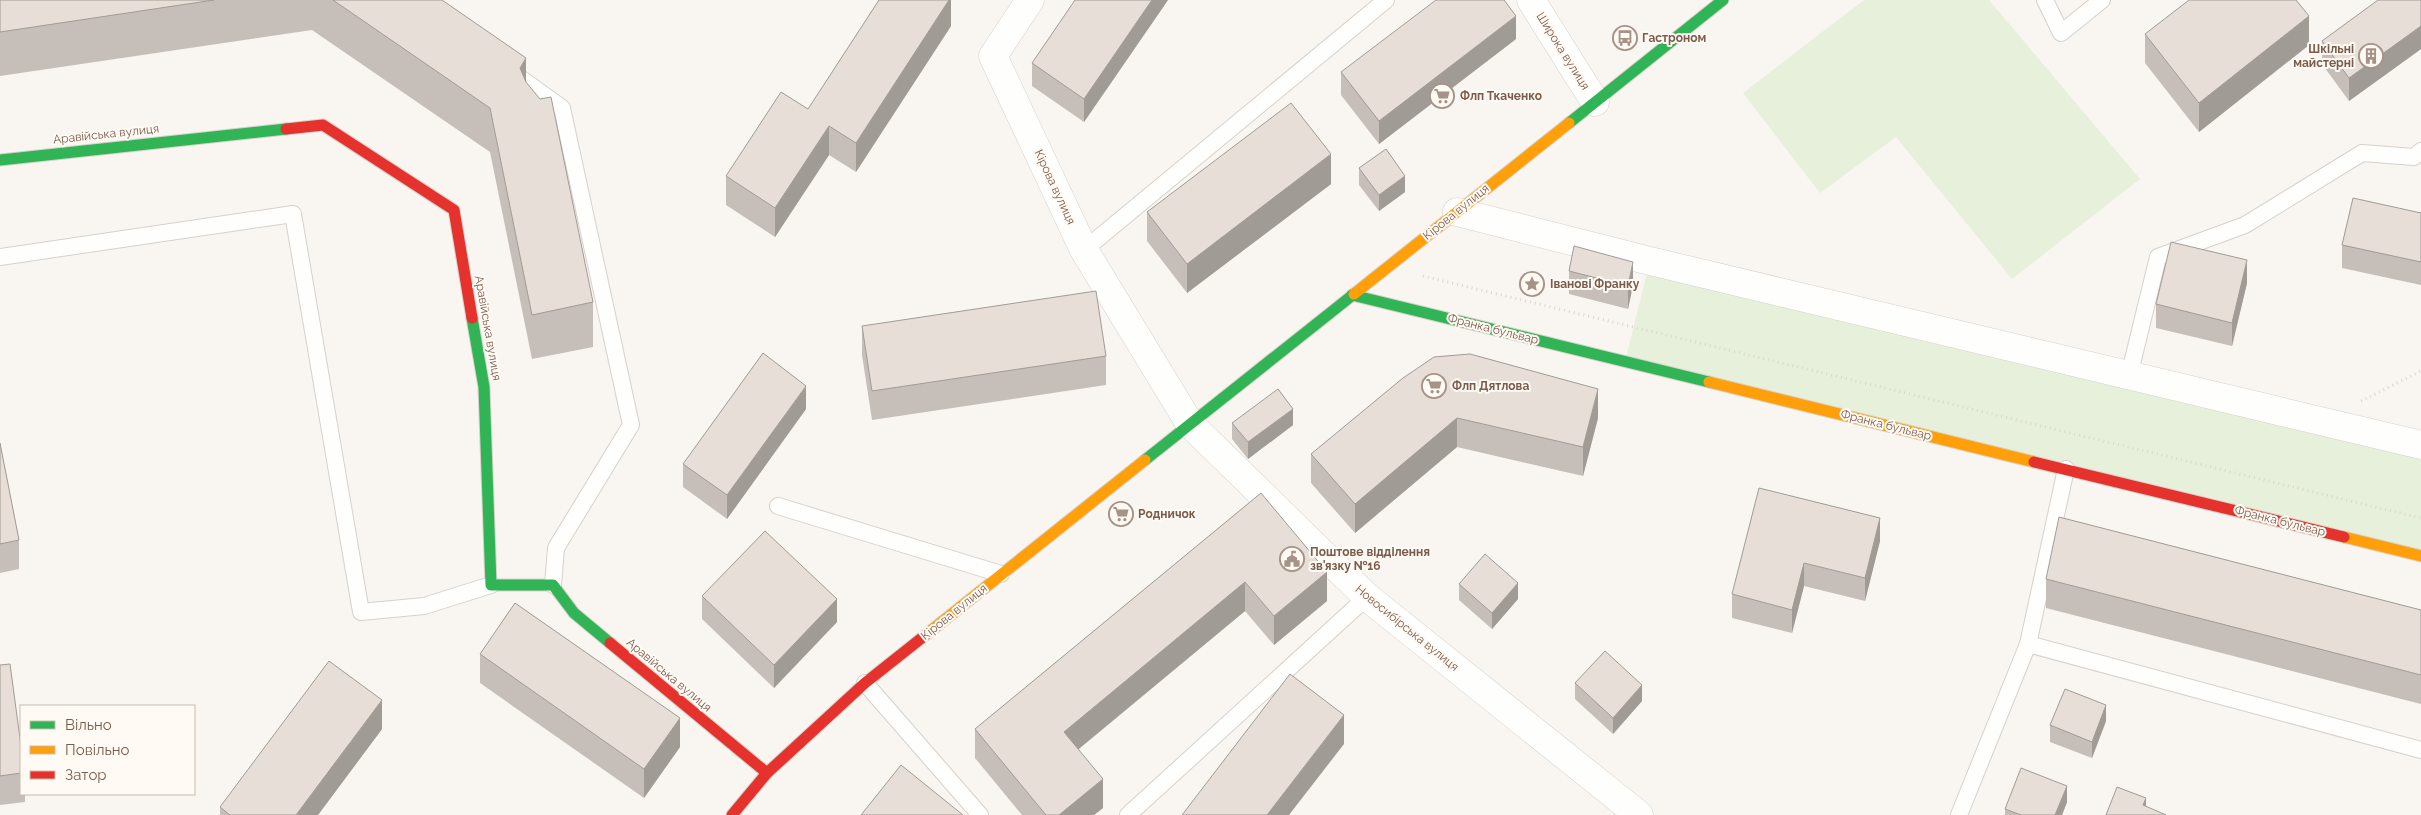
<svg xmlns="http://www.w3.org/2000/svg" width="2421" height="815" font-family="Raleway,sans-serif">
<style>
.green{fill:#e7f0db}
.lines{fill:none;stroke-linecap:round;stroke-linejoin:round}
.lane-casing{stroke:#d7d1cb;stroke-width:18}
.street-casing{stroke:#d7d1cb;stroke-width:29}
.fast-casing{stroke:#d9d2cb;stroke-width:13}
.slow-casing{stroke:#d9d2cb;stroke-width:13}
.jam-casing{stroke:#d9d2cb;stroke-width:13}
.path{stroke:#dcd5d0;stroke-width:3;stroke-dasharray:1 4;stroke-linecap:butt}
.lane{stroke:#fefefd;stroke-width:16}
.street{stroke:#fefefd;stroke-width:28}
.fast{stroke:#30b455;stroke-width:11}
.slow{stroke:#ff9f0a;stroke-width:11}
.jam{stroke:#e5322d;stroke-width:11}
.wall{fill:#c6bfb9}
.shaded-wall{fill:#a19b96}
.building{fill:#e6ded7;stroke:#a19b96}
.labels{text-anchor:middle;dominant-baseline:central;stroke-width:4;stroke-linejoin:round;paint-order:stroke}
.poi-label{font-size:12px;font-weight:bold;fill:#7a5c4d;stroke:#fffaf3;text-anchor:start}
.street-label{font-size:12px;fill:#7a5c4d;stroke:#fffaf3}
</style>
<rect width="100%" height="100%" fill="#f9f5f0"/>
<g class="green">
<polygon points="1864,0 1989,0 2140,179 2012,279 1896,137 1820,193 1743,93"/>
<polygon points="1650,261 2421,445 2421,556 1625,362"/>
</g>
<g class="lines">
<defs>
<g id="lane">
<polyline points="2045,0 2061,33 2102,0"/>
<polyline points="508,69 562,108 631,425 556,548 553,585"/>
<polyline points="1084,250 1386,0"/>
<polyline points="0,257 293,214 361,612 424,606 491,585"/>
<polyline points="2129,376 2158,257 2245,225 2362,153 2414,157 2421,151"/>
<polyline points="778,506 1001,574"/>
<polyline points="2028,644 2421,750"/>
<polyline points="865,683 980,815"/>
<polyline points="1128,815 1367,597"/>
<polyline points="1959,815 2028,644 2066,469"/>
</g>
<g id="street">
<polyline points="1030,0 993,56 1084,250 1190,424 1367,597 1639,815"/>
<polyline points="1531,0 1595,102"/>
<polyline points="1457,212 1650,261 2421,445"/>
</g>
<g id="fast">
<polyline points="1569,123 1723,0"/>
<polyline points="0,160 286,129"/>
<polyline points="1352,295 1709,382"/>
<polyline points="472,318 484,387 491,585 553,585 574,613 610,643"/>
<polyline points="1145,460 1354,294"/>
</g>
<g id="slow">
<polyline points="1354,294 1569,123"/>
<polyline points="1709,382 2034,462"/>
<polyline points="2344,537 2421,556"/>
<polyline points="928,633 1145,460"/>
</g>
<g id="jam">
<polyline points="286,129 323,125 454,210 472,318"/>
<polyline points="2034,462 2344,537"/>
<polyline points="610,643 767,773"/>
<polyline points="732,815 767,773 865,683 928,633"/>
</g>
</defs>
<use href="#lane" class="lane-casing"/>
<use href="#street" class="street-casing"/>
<use href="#fast" class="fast-casing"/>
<use href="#slow" class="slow-casing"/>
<use href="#jam" class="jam-casing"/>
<g class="path">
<polyline points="1423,276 2421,518"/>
<polyline points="2361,401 2421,371"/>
</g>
<use href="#lane" class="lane"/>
<use href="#street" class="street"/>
<use href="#fast" class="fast"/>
<use href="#slow" class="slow"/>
<use href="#jam" class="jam"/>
</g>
<g class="wall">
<polygon points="0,0 442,0 526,82 593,302 593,347 532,359 490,152 312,30 0,76"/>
<polygon points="951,0 951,26 856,172 829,155 775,237 726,205 726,176 808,109"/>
<polygon points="1168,0 1084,122 1032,86 1032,63"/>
<polygon points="2421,0 2421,49 2349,101 2322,64 2322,41"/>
<polygon points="2145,34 2309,45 2199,132 2145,63"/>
<polygon points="1516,39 1379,144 1341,95 1341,72"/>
<polygon points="1359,168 1405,192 1379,211 1359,185"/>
<polygon points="1331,184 1187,293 1147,241 1147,212"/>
<polygon points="2421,213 2421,285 2342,268 2342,245"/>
<polygon points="1569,271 1633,285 1628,309 1569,294"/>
<polygon points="2247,283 2232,346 2156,328 2156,304"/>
<polygon points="862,326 1106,356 1106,385 872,420 862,355"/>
<polygon points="1470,354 1598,418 1583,476 1457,447 1355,533 1311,483 1311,454"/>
<polygon points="806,409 727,519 683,487 683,464"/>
<polygon points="1232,423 1293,425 1248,459 1232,439"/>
<polygon points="0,443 19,540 19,569 0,573"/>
<polygon points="1261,493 1327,601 1274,645 1245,611 1079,749 1103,808 1094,815 1022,815 975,758 975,729"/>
<polygon points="1880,518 1880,541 1865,601 1804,586 1792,633 1732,618 1732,594"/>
<polygon points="2046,579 2421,610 2421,704 2046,608"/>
<polygon points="1459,584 1518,599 1492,629 1459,600"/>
<polygon points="702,596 837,622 774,688 702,619"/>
<polygon points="480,654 680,747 644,798 480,683"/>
<polygon points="0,665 21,746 21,794 25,794 25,802 0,805"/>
<polygon points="1575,683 1642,701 1613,734 1575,699"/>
<polygon points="2106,721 2092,758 2050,742 2050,725"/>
<polygon points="382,729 318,815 220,815 220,807"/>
<polygon points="2067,802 2062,815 2005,815 2005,809"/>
</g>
<g class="shaded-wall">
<polygon points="949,0 951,0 951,26 856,172 856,143"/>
<polygon points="1152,0 1168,0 1084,122 1084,99"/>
<polygon points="1516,16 1516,39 1379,144 1379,121"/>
<polygon points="2309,16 2309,45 2199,132 2199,103"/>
<polygon points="2421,26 2421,49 2349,101 2349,78"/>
<polygon points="526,58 526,103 520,68"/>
<polygon points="829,126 829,155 775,237 775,208"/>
<polygon points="1331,154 1331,184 1187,293 1187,264"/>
<polygon points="1405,176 1405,192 1379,211 1379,195"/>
<polygon points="2247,260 2247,283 2232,346 2232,323"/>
<polygon points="1633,262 1633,285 1628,309 1628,286"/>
<polygon points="806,386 806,409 727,519 727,495"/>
<polygon points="1598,389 1598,418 1583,476 1583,447"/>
<polygon points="1293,409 1293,425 1248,459 1248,442"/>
<polygon points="1457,418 1457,447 1355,533 1355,504"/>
<polygon points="1880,518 1880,541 1865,601 1865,578"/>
<polygon points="1804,563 1804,586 1792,633 1792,610"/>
<polygon points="1327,572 1327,601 1274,645 1274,616"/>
<polygon points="1245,582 1245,611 1064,761 1064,732"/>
<polygon points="1518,583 1518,599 1492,629 1492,613"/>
<polygon points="837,599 837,622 774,688 774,665"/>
<polygon points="1642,685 1642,701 1613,734 1613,718"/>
<polygon points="382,700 382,729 318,815 296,815"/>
<polygon points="2106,705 2106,721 2092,758 2092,742"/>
<polygon points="1344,715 1344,744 1289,815 1267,815"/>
<polygon points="680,718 680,747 644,798 644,769"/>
<polygon points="1103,779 1103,808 1094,815 1059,815"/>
<polygon points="2067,786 2067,802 2062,815 2055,815"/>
<polygon points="2146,798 2146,814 2143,805"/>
</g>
<g class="building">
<polygon points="0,0 214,0 0,32"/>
<polygon points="333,0 442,0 526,58 520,68 526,82 540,99 551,97 593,302 532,315 490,108"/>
<polygon points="879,0 949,0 856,143 829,126 775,208 726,176 781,92 808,109"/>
<polygon points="1075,0 1152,0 1084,99 1032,63"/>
<polygon points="1436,0 1504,0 1516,16 1379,121 1341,72"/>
<polygon points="2189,0 2296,0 2309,16 2199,103 2145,34"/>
<polygon points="2378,0 2421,0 2421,26 2349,78 2322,41"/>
<polygon points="1291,103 1331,154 1187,264 1147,212"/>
<polygon points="1386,149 1405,176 1379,195 1359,168"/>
<polygon points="2353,198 2421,213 2421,262 2342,245"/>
<polygon points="2171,242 2247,260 2232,323 2156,304"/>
<polygon points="1574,246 1633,262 1628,286 1569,271"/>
<polygon points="1096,291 1106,356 872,391 862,326"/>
<polygon points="763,353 806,386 727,495 683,464"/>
<polygon points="1470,354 1598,389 1583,447 1457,418 1355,504 1311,454 1403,378 1434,357"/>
<polygon points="1278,389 1293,409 1248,442 1232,423"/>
<polygon points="0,443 19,540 0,544"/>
<polygon points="1759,488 1880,518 1865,578 1804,563 1792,610 1732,594"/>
<polygon points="1261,493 1327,572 1274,616 1245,582 1064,732 1103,779 1059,815 1046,815 975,729"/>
<polygon points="2059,517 2421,610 2421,675 2046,579"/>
<polygon points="765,531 837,599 774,665 702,596"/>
<polygon points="1485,554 1518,583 1492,613 1459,584"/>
<polygon points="515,603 680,718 644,769 480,654"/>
<polygon points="1605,651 1642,685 1613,718 1575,683"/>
<polygon points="329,661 382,700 296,815 230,815 220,807"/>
<polygon points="10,664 21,746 21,773 0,776 0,665"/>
<polygon points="1290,674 1344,715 1267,815 1182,815"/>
<polygon points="2065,689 2106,705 2092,742 2050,725"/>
<polygon points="901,765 963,815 861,815"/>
<polygon points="2021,768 2067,786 2055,815 2021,815 2005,809"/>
<polygon points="2117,787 2146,798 2143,805 2166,815 2106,815"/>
</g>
<defs>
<symbol id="bus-ring" viewBox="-11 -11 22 22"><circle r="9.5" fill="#fffaf3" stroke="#a69286" stroke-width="1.5"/><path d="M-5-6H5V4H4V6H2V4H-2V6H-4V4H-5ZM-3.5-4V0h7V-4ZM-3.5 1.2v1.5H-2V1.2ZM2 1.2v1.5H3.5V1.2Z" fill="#a69286"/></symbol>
<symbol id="building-ring" viewBox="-11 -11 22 22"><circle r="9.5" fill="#fffaf3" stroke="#a69286" stroke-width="1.5"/><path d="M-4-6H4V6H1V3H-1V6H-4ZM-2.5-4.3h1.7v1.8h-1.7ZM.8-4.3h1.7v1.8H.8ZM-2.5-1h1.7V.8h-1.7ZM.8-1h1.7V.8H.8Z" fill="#a69286"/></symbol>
<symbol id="supermarket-ring" viewBox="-11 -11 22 22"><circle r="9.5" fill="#fffaf3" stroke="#a69286" stroke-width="1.5"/><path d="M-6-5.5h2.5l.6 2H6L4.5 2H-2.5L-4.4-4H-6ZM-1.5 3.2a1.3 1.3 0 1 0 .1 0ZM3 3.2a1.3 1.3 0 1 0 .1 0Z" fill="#a69286"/></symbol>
<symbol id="sight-ring" viewBox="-11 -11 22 22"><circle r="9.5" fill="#fffaf3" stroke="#a69286" stroke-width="1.5"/><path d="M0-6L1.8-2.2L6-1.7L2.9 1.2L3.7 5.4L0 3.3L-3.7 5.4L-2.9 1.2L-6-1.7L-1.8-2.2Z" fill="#a69286"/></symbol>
<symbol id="civic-ring" viewBox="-11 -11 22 22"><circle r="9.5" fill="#fffaf3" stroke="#a69286" stroke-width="1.5"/><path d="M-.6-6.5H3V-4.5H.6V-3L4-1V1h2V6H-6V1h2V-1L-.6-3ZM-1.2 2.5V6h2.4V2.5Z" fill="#a69286"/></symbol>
</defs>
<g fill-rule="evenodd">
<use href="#bus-ring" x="1611" y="24" width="28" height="28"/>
<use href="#building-ring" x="2357" y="42" width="28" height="28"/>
<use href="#supermarket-ring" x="1428" y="82" width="28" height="28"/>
<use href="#sight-ring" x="1518" y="270" width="28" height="28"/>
<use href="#supermarket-ring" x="1420" y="372" width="28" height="28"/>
<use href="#supermarket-ring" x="1107" y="500" width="28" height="28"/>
<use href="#civic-ring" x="1278" y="545" width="28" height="28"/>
</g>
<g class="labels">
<g class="poi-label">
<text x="1642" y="38">Гастроном</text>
<text x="2354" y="49" text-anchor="end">Шкільні<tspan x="2354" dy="14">майстерні</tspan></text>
<text x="1460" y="96">Флп Ткаченко</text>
<text x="1550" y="284">Іванові Франку</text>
<text x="1452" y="386">Флп Дятлова</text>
<text x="1138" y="514">Родничок</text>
<text x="1310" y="552">Поштове відділення<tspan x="1310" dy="14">зв'язку №16</tspan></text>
</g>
<g class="street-label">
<text transform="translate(1563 51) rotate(58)">Широка вулиця</text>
<text transform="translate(106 134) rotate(-6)">Аравійська вулиця</text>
<text transform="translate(1055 187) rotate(65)">Кірова вулиця</text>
<text transform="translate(1456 212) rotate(-39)">Кірова вулиця</text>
<text transform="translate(488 328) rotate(80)">Аравійська вулиця</text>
<text transform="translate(1493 329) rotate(14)">Франка бульвар</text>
<text transform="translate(1886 425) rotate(14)">Франка бульвар</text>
<text transform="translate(2280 521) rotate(14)">Франка бульвар</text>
<text transform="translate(954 612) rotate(-39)">Кірова вулиця</text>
<text transform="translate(1407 628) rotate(39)">Новосибірська вулиця</text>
<text transform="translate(669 675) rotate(40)">Аравійська вулиця</text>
</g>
</g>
<rect x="20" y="705" width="175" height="90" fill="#fffaf3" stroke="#cabbb1"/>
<rect x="30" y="721" width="25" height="8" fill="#30b455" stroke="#cabbb1"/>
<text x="65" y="730" font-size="15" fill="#7a5c4d">Вільно</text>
<rect x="30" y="746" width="25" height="8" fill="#ff9f0a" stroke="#cabbb1"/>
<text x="65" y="755" font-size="15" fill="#7a5c4d">Повільно</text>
<rect x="30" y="771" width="25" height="8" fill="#e5322d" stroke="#cabbb1"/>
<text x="65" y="780" font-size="15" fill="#7a5c4d">Затор</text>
</svg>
